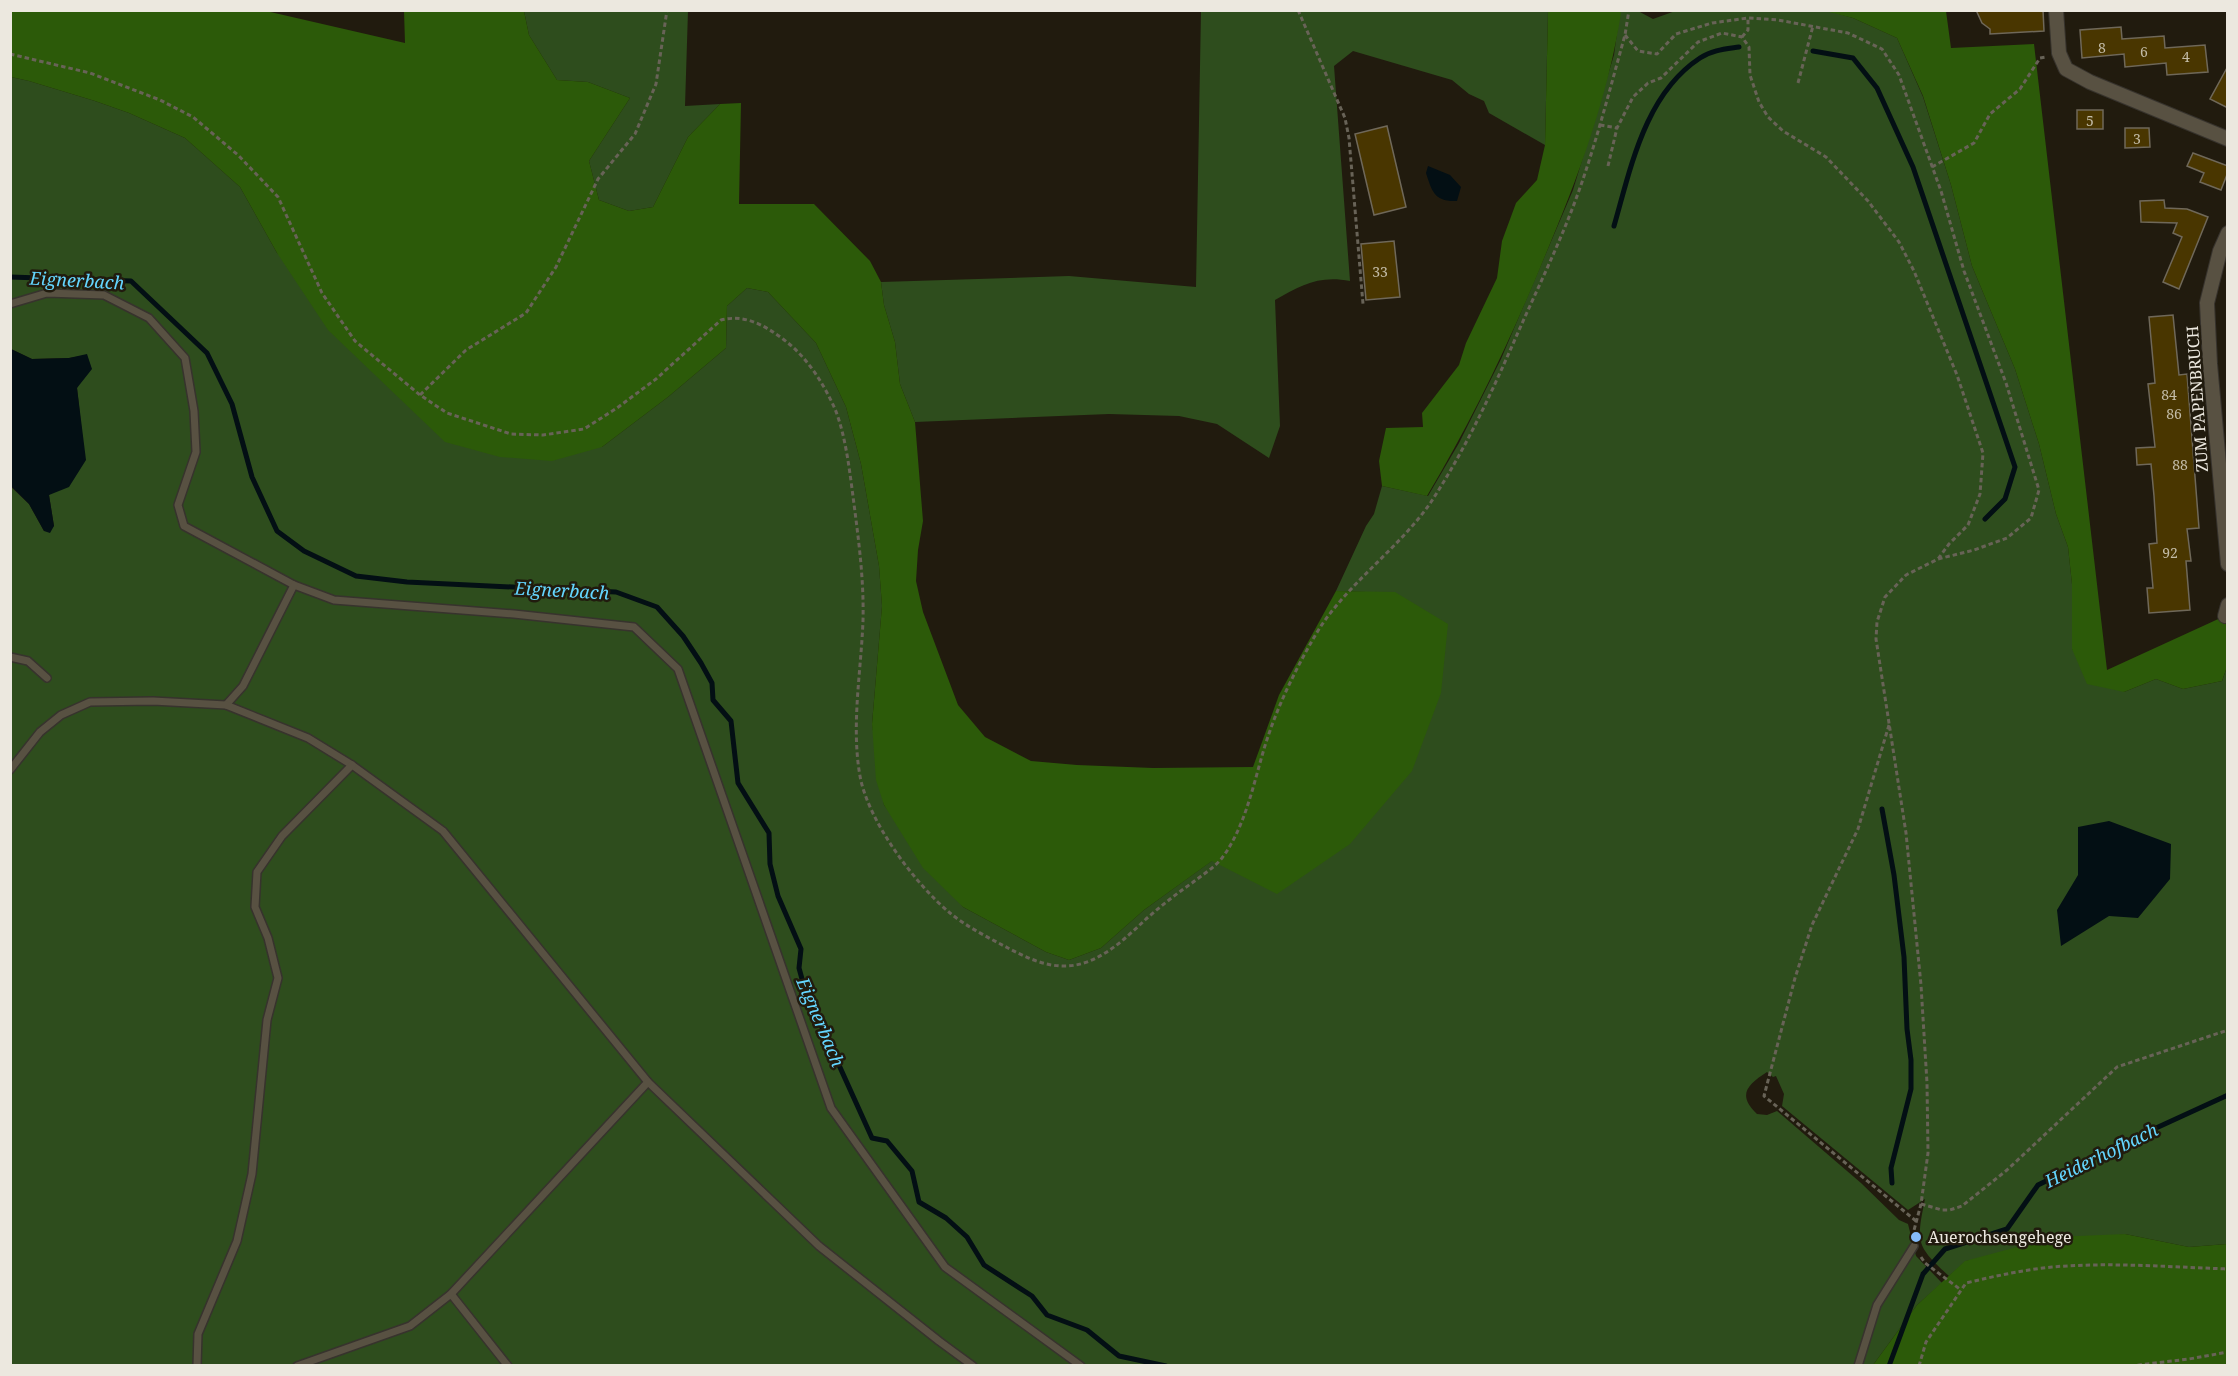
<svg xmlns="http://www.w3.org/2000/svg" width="2238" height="1376" font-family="'Noto Serif',serif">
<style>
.green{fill:#2e4d1d}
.forest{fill:#2c5a09}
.water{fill:#030f14}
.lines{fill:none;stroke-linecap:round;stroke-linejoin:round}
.stream{stroke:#030f14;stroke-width:5}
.building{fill:#493600;stroke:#6f6859;stroke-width:1.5}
.service-casing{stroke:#37332d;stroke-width:10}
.minor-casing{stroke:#37332d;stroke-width:16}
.path{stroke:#686357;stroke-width:3;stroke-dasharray:4.5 3;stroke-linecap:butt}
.service{stroke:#585142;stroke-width:7}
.minor{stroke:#585142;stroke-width:14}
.poi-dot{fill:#85bbfb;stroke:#211b0e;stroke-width:2}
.labels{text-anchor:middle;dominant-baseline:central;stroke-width:5;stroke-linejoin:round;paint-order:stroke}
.number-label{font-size:14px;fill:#c3bca7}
.street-label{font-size:16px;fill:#ece8df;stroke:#211b0e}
.poi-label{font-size:16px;fill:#ece8df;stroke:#211b0e;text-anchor:start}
.water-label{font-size:18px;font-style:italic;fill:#64d6ff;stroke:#211b0e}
</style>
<rect width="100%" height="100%" fill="#211b0e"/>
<g class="green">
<path d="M1678,10H1825L1853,18L1897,38L1923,97L1951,185L1972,266L2015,369L2039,444L2056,514L2068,547L2072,584V649L2124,692L2156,679L2183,689L2222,681L2227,667V1244L2189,1247L2125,1234L1966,1261L1949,1276C1916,1246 1916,1243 1925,1199L1908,1210L1782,1106L1784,1094L1776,1076L1773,1077L1767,1072C1747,1085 1737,1095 1757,1114L1767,1115L1777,1111L1861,1183L1899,1220L1908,1224L1916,1256L1942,1283L1917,1305L1873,1365H11L10,486L29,504L44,531L54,526L49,495L85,460L77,388L87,355L69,358L32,359L11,349V77L29,81L95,101L129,113L185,138L240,187L277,253L602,447L668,397L726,348L727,306L747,288L768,292L816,343L846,407L861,464L879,566L882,606L872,724L884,805L963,907L1046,952L1069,960L1101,948L1144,910L1213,860L1395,593L1336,591L1366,526L1374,514L1382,486L1428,496L1459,443L1501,359L1573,190L1614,55L1620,11H1638L1653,19Z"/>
<polygon points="524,11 688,11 685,106 720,104 688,137 653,207 629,211 599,200 589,161 630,98 588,82 557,80 529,35"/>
<path d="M1201,11H1548L1545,145L1489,113L1484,101L1469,94L1452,80L1353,51L1334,66L1350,281C1319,275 1301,285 1275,300L1280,426L1269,458L1217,424L1179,416L1109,414L915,422L900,384L895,342L884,305L881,282L1069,276L1196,287Z"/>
</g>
<g class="forest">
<polygon points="10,11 266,11 405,43 404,11 524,11 529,35 557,80 588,82 630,98 589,161 599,200 629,211 653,207 688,137 720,104 741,103 739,204 814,204 870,261 881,282 884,305 895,342 900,384 915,422 923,521 918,550 916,581 923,612 958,705 985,737 1031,761 1077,765 1153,768 1253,767 1279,695 1336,591 1395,592 1448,624 1441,693 1412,771 1350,844 1277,894 1212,861 1144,910 1101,948 1069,960 1046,952 963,907 923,868 884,805 876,780 872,724 882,606 879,566 861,464 846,407 816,343 768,292 747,288 727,306 726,348 668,397 602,447 552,461 500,457 445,442 328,330 277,253 240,187 185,138 129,113 95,101 29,81 11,77"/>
<path d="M1548,11L1620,10L1621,13C1608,97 1578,178 1545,256C1511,339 1473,419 1427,496L1382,486L1379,461L1386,428L1423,427L1422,413L1459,365L1466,343L1497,278L1502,241L1516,203L1537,180L1545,145Z"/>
<polygon points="1825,11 1946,11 1951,48 2034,44 2107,670 2227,615 2227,667 2222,681 2183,689 2156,679 2124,692 2087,684 2072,649 2072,584 2068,547 2056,514 2039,444 2015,369 1972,266 1951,185 1923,96 1897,38 1853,18"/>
<polygon points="2125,1234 2189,1247 2227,1244 2227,1365 1873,1365 1917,1305 1965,1261 2055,1237"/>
</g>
<g class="water">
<path d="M1428,166L1450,175L1461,187L1457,201C1434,202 1432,191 1426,173Z"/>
<polygon points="11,349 32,359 69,358 87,354 92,369 77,388 86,460 69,487 49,495 54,526 50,533 44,531 29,504 11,486"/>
<polygon points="2109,821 2171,844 2170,879 2138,918 2109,916 2061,946 2057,910 2078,875 2078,827"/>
</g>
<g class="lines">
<g class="stream">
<polyline points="1813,51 1853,58 1877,88 1913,167 2015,467 2005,499 1985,519"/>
<path d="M1614,226C1631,167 1645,94 1700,58C1712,50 1726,49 1739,47"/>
<polyline points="10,277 131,281 207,353 232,404 252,477 277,531 304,551 356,576 407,582 616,592 657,607 683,636 701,663 712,683 713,700 731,721 738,783 769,833 770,864 778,896 801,949 799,968 805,990 872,1138 887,1141 912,1171 919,1202 946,1218 967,1237 984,1265 1032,1296 1047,1315 1087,1330 1119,1356 1166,1366"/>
<polyline points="1882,809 1894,875 1904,957 1907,1029 1911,1060 1911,1089 1891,1168 1892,1183"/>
<polyline points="1889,1366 1923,1274 1945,1249 2007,1229 2038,1185 2119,1145 2228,1095"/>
</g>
</g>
<g class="building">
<polygon points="1976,10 2043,10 2044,31 1990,34 1990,29 1982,23"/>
<polygon points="2121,27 2122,39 2164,36 2165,48 2205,45 2208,72 2167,75 2166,63 2125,67 2124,54 2082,58 2080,30"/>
<polygon points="2228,66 2228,108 2210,99"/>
<rect x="2077" y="110" width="26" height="19"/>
<polygon points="1387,126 1406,207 1374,215 1355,134"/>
<polygon points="2125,128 2149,128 2150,147 2125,148"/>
<polygon points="2193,153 2228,166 2228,172 2221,190 2200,182 2204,173 2187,166"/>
<polygon points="2164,200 2165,208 2187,209 2208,217 2179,289 2163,282 2182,237 2173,233 2177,223 2141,222 2140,201"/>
<polygon points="1394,241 1400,297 1366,300 1361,244"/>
<polygon points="2173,315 2179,375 2187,374 2199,528 2187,529 2191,561 2186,561 2190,610 2149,613 2147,588 2153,588 2149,544 2157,543 2154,496 2151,464 2137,465 2136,448 2155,447 2148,384 2155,383 2149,317"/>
</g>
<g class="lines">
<defs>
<g id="service">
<polyline points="10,304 47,293 104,295 149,318 185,358 194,411 196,452 178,505 184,526 294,585 334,600 514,614 634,627 678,669 831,1108 945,1267 1081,1366"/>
<polyline points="10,657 28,661 47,678"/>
<polyline points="226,705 243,686 294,585"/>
<polyline points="10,770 40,732 61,715 90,702 153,701 226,705 308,738 352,765 443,831 648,1082 819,1246 939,1341 973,1366"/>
<polyline points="451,1294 508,1366"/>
<polyline points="197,1366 198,1334 237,1241 252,1174 267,1020 278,978 268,938 255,907 257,872 282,836 352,765"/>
<polyline points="297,1366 410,1326 451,1294 648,1082"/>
<polyline points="1858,1366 1877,1305 1914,1246"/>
</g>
<g id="minor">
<polyline points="2056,10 2059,53 2066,69 2090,82 2228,139"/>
<polyline points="2228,233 2220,251 2207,303 2210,364 2228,564"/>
<polyline points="2228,605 2225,616 2228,616"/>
</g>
</defs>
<use href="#service" class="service-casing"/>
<use href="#minor" class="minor-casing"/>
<g class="path">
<polyline points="1298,10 1345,118 1349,138 1363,304"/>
<polyline points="1625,35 1638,51 1657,54 1676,34 1712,23 1748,18 1778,20 1848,33 1882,49 1899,75 1941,191 1964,271 2006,383 2039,490 2031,518 2007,538 1974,550 1938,559 1906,575 1885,597 1877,622 1876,639 1906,833 1921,985 1927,1083 1928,1153 1921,1204 1913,1234"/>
<polyline points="1742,37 1748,30 1748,18"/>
<path d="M10,54L90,73L160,100L193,117L238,155L278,197L322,293L355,341L420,395L447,413L511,434L543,435L584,429L617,408L656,379L721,320C745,314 764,325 783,339C806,356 823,382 835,409C846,436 850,474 854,504C859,543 864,581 863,621C861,672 851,726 860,776C868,821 915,884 950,913C967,927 989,938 1008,948C1025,957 1044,966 1063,966C1096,967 1124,940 1146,919C1161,906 1176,894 1192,883C1202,875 1214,868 1222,858C1245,827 1253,786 1264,749C1276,709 1295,670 1316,634C1346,584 1398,550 1431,502C1465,450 1491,394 1516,337C1538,287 1563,237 1581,185C1598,136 1611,85 1625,35L1629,10"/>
<polyline points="1798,83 1813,26"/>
<polyline points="1600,125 1617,128"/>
<polyline points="1608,166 1617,128 1633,97 1648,83 1661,78 1698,42 1722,33 1742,37 1749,47 1750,75 1759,102 1768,117 1783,131 1826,157 1868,201 1899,242 1914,271 1957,375 1983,453 1980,494 1968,525 1949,544 1938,559"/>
<polyline points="1932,167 1974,143 1990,114 2020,89 2040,58 2046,57"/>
<polyline points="420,395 466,350 526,313 556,267 598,179 635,134 656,84 667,10"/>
<polyline points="1889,725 1858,829 1812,925 1795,978 1764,1096 1916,1221"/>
<polyline points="1921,1204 1942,1210 1950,1210 1962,1206 2007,1170 2117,1067 2228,1030"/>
<polyline points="1921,1257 1925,1263 1961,1290"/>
<path d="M1919,1366L1926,1342L1966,1283C1995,1276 2023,1270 2052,1267C2110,1262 2169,1267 2228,1269"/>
<polyline points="2130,1366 2189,1359 2228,1352"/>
</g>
<use href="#service" class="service"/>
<use href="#minor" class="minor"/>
</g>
<circle class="poi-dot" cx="1916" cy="1237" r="6"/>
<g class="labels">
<g class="number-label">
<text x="2102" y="47">8</text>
<text x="2144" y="51">6</text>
<text x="2186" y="56">4</text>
<text x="2090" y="120">5</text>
<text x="2137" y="138">3</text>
<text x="1380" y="271">33</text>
<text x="2169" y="394">84</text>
<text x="2174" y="413">86</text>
<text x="2180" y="464">88</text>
<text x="2170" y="552">92</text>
</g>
<g class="street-label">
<text transform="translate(2197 399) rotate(-94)">ZUM PAPENBRUCH</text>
</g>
<g class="poi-label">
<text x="1928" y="1237">Auerochsengehege</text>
</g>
<g class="water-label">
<text transform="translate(77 280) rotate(3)">Eignerbach</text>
<text transform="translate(562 590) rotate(3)">Eignerbach</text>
<text transform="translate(821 1022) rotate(67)">Eignerbach</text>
<text transform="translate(2101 1155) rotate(-26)">Heiderhofbach</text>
</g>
</g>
<rect width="2238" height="1376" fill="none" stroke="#ece8df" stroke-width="24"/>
</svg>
